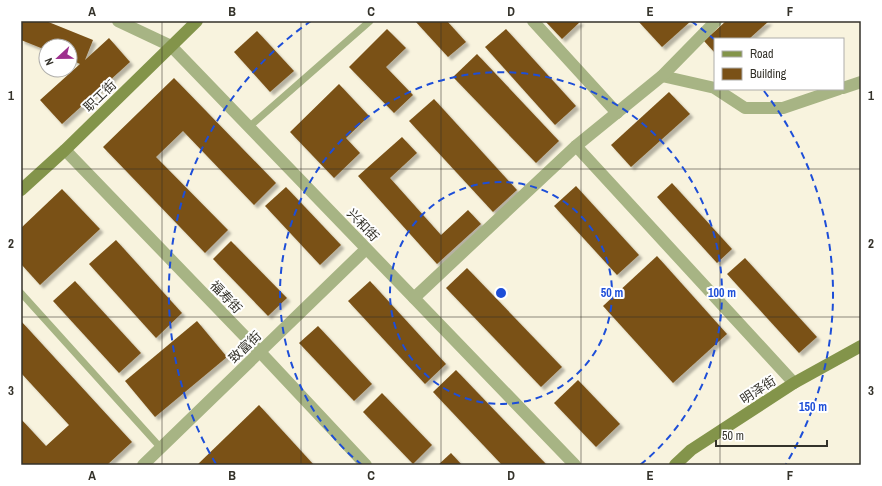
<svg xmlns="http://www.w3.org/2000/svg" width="882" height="486" font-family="'Archivo Narrow','Noto Sans SC',sans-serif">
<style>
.building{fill:#7a5117;filter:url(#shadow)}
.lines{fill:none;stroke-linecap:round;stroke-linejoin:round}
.lane{stroke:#a7b484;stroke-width:7}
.street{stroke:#a7b484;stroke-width:12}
.secondary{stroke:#83944a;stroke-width:12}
.grid{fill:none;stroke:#34322a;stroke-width:1;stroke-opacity:0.55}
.ring{fill:none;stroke:#1d4ed8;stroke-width:2;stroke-dasharray:7 5}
.labels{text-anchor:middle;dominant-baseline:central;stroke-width:4;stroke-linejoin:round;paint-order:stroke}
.street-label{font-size:13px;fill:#34322a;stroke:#fff}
.centre{fill:#1d4ed8;stroke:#fff;stroke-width:2}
.ring-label{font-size:12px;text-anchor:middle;font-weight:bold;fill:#1d4ed8;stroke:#fff;stroke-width:4;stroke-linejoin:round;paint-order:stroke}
.neatline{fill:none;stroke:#34322a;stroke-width:1.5}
.grid-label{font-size:13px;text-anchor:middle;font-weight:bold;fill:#34322a}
</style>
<defs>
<filter id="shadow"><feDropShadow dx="3.5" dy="3.5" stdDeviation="1" flood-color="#0004"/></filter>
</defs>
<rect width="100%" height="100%" fill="#f8f3de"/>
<g class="building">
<polygon points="21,21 46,21 93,40 85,60 109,38 130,62 62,124 40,100 80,64 70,59 70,46 46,46 46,50 21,40"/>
<polygon points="415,21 447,21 466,42 448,57"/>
<polygon points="545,21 581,21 562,39"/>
<polygon points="638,21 691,21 662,47"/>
<polygon points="726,21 769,21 749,39 715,39 715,53 704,41"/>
<polygon points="387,29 406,48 386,67 413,95 394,113 349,67"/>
<polygon points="506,29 576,106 555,125 485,47"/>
<polygon points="257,31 294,71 270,92 234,52"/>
<polygon points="477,54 559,141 536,163 453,77"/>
<polygon points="174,78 276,183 254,205 183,131 156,157 228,230 205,253 103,147"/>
<polygon points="339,84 369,116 346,138 360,153 334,178 290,132"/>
<polygon points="669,92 690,114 631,167 611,145"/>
<polygon points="434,99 517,190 493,212 409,121"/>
<polygon points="402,137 417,153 390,178 441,235 468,210 481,224 437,264 358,176"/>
<polygon points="672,183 732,249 717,263 657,197"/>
<polygon points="576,186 639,255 617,275 554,206"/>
<polygon points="286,187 341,245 320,265 265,206"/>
<polygon points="62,189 100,229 40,285 21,264 21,228"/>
<polygon points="116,240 182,313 156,338 89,264"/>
<polygon points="231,241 287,298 268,316 213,259"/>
<polygon points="657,256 727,334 673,383 603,306"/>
<polygon points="745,258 817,337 799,353 727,274"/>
<polygon points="467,268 562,367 541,387 446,288"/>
<polygon points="75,281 141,353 119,373 53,301"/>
<polygon points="370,281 446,364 425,384 348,301"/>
<polygon points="21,321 132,442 107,465 21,465 21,419 46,446 69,425 21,373"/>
<polygon points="197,321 227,357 155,417 125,381"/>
<polygon points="318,326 372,384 354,401 299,343"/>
<polygon points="456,370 547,465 502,465 433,392"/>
<polygon points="578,380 620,424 596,447 554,403"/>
<polygon points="382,393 432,445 413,464 363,412"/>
<polygon points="259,405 314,465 197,465"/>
<polygon points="451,453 462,465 438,465"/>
</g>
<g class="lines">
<g class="lane">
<polyline points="249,127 370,21"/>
<polyline points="21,293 160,447"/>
</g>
<g class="street">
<polyline points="118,21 171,46 575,465"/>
<polyline points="533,21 617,113"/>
<polyline points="662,76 715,88"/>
<polyline points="843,88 861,82"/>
<polyline points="716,89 745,108 783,108 839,89"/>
<polyline points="576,146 794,383"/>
<polyline points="65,150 260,352 366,465"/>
<polyline points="414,298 576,146 662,76 716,21"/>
<polyline points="143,465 366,249"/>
</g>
<g class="secondary">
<polyline points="21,190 65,150 197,21"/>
<polyline points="675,465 691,450 794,383 861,346"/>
</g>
</g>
<path class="grid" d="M162,21V465M301,21V465M441,21V465M581,21V465M720,21V39M720,89V465M21,169H861M21,317H861"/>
<g class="ring">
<circle cx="501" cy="293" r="111"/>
<path d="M362 465A221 221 0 1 1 640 465"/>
<path d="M216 464A332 332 0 0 1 311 21M691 21A332 332 0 0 1 714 39M764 91A332 332 0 0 1 786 464"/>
</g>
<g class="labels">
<g class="street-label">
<text transform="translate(100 96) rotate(-44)">职工街</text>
<text transform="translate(363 225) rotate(46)">兴和街</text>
<text transform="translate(226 297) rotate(46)">福寿街</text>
<text transform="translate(245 347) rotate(-44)">致富街</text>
<text transform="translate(758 390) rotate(-33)">明泽街</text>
</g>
</g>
<circle cx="501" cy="293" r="6" class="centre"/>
<g class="ring-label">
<text x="612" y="297">50 m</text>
<text x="722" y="297">100 m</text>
<text x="813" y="411">150 m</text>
</g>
<rect width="882" height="486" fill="none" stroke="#ffffff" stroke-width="44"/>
<rect x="714" y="38" width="130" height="52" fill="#ffffff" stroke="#aeadaa"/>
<rect x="722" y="51" width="20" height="6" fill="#83944a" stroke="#aeadaa"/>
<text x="750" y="58" font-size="12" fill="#34322a">Road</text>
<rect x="722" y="68" width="20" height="12" fill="#7a5117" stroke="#aeadaa"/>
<text x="750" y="78" font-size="12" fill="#34322a">Building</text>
<g transform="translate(58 58) rotate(248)"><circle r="19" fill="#ffffff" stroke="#aeadaa"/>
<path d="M0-3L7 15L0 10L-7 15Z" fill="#9d2f8e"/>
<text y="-6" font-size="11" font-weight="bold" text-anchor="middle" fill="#34322a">N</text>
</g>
<path d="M716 440v6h111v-6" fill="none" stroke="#34322a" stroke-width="2"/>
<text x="722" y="440" font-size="12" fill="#34322a" stroke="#ffffff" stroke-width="3" paint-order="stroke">50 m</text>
<rect x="22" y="22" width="838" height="442" class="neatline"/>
<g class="grid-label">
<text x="92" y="16">A</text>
<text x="232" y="16">B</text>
<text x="371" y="16">C</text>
<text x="511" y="16">D</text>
<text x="650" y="16">E</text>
<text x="790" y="16">F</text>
<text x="11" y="100">1</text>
<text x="871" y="100">1</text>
<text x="11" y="248">2</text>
<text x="871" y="248">2</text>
<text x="11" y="395">3</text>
<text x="871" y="395">3</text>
<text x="92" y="480">A</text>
<text x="232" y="480">B</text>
<text x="371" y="480">C</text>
<text x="511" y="480">D</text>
<text x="650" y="480">E</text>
<text x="790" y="480">F</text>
</g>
</svg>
